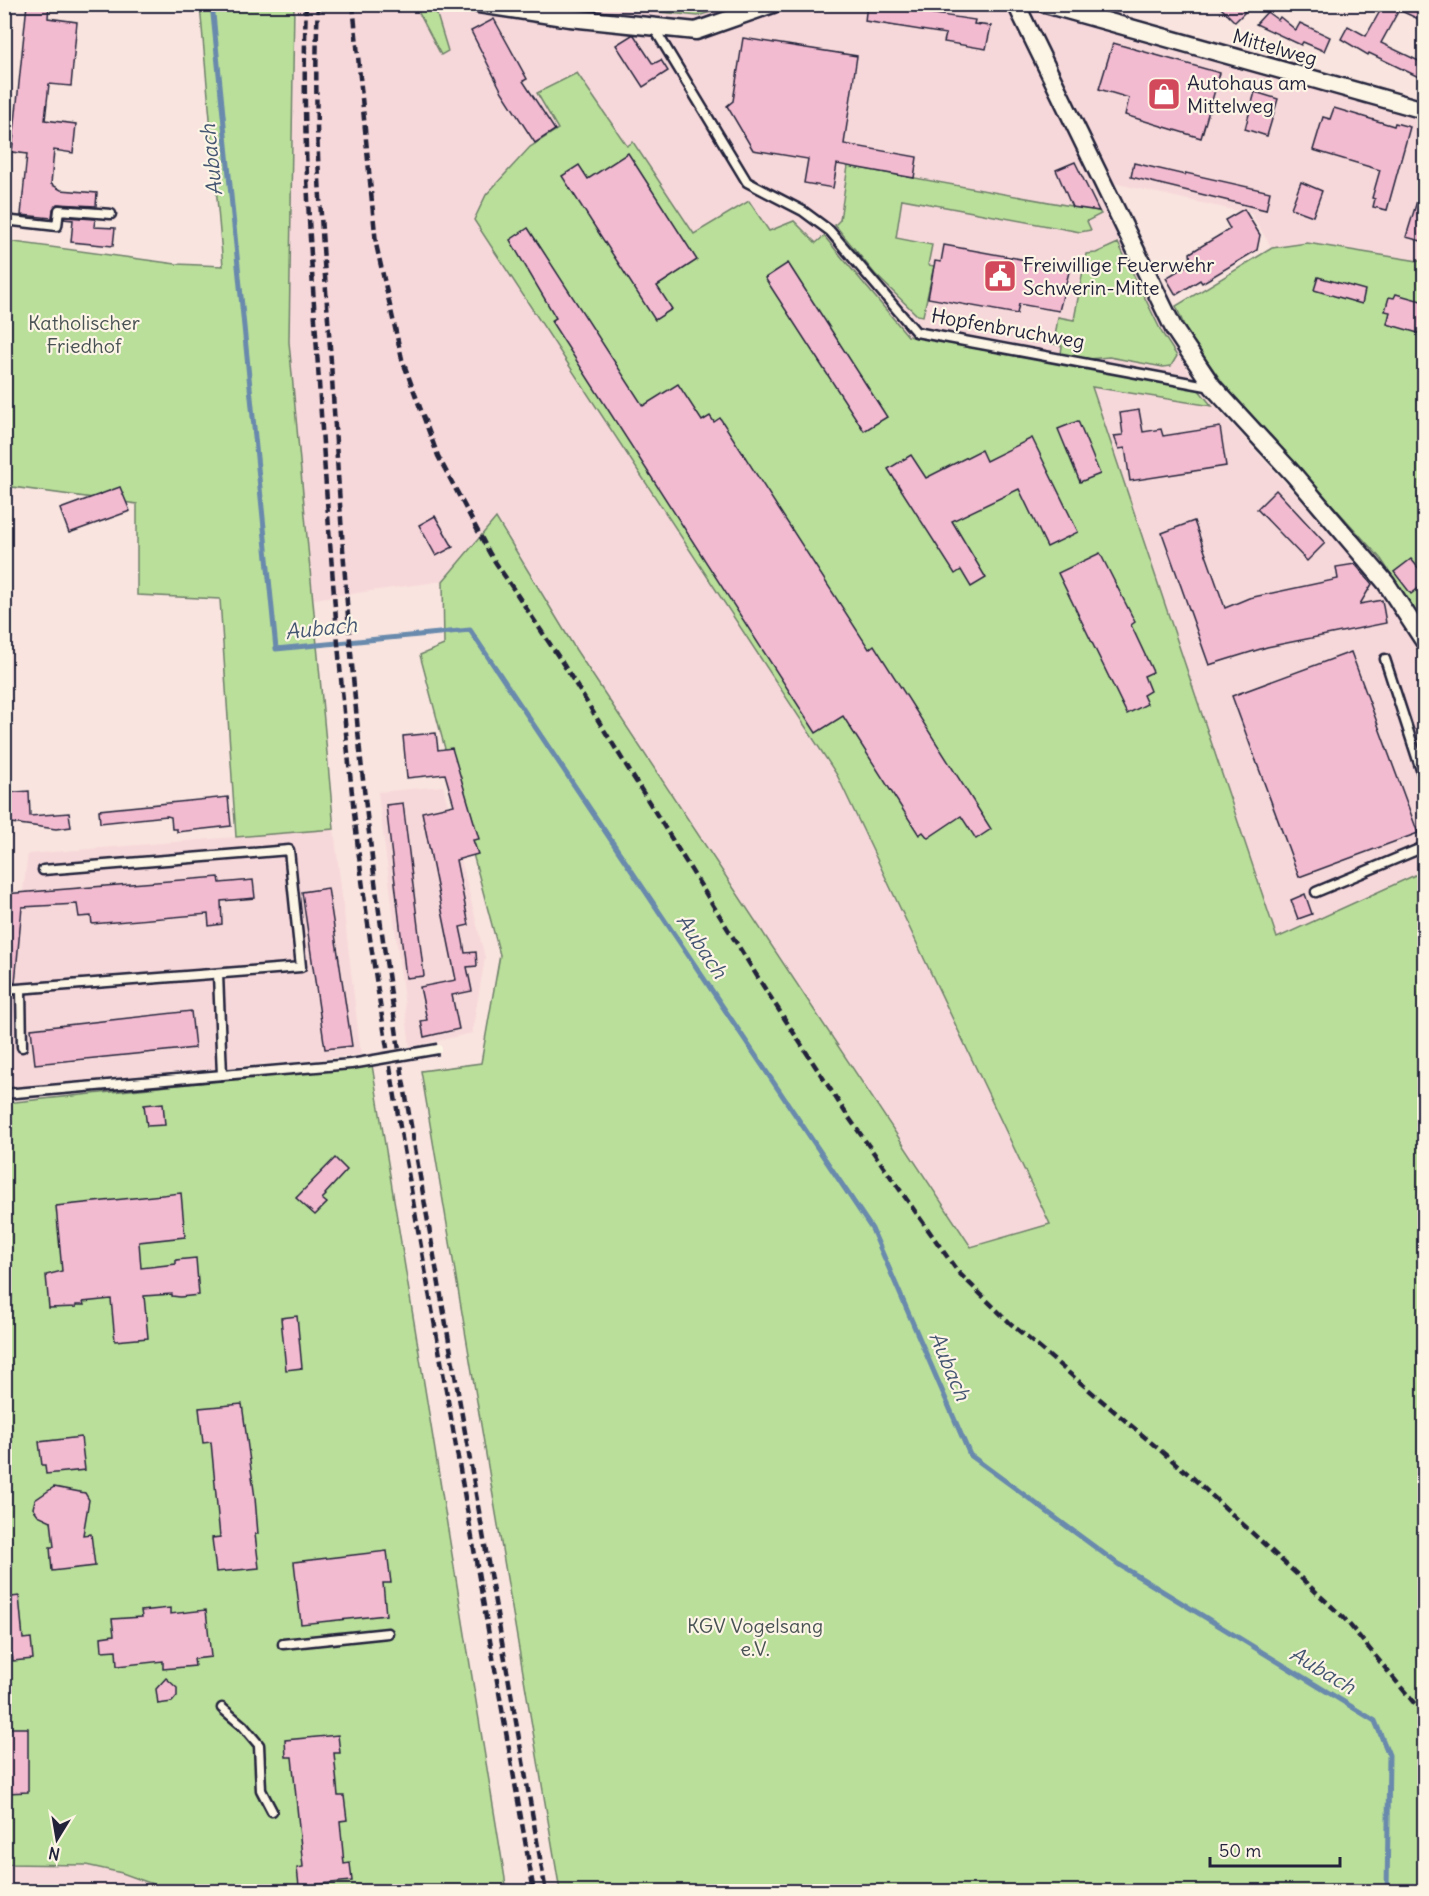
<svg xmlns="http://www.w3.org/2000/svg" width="1429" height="1896" font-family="Delius,sans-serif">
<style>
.built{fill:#f7d8da}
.green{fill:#badf9a;stroke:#6e806a;stroke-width:1.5}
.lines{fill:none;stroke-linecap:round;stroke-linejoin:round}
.stream{stroke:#698aac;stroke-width:5}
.building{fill:#f3bbd0;stroke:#22223b;stroke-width:1.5}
.service-casing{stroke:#22223b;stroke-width:13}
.minor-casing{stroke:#22223b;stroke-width:21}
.service{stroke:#fcf5e5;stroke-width:8}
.minor{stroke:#fcf5e5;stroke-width:16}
.rail{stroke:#22223b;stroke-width:4.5;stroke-dasharray:9 4.5;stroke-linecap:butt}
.service-bridge-casing{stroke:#22223b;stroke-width:13;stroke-linecap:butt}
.service-bridge{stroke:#fcf5e5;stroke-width:8}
.labels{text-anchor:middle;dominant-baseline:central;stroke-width:4.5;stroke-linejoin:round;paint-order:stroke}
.street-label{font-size:20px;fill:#22223b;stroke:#fcf5e5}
.poi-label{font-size:20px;fill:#22223b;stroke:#fcf5e5;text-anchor:start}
.park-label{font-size:20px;fill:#485153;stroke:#fcf5e5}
.water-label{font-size:21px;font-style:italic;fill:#455673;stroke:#fcf5e5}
</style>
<rect width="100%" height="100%" fill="#f9e4df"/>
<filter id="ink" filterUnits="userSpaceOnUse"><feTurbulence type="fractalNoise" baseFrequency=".0167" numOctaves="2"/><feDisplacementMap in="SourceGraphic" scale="12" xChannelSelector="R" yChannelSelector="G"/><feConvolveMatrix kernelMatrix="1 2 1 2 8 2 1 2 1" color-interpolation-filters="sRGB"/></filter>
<g filter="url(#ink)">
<g class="built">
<polygon points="298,5 1023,5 1424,116 1424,624 1381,559 1222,382 1186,330 1176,306 1272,248 1251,214 1091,178 1164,332 1201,391 1385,592 1424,653 1424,871 1277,939 1424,1338 971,1247 576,650 497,518 443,581 313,599 289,338 295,30"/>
<polygon points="443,786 485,958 472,1033 410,1047 378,792"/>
<polygon points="334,829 361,1055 5,1088 5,1023 28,854"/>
<polygon points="5,1864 86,1865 122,1873 172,1891 5,1892"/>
</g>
<g class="green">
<polygon points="200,5 294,5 289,342 334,829 236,837 220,599 137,595 137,504 5,486 4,256 7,241 176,264 223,266"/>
<polygon points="417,5 434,5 448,51 441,55 419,13"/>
<polygon points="642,5 733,4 733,5 698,16 641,10"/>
<polygon points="577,73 627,146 633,142 694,234 749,201 769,231 794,221 816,243 824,236 908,336 1198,389 1212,406 1092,387 1277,938 1424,871 1424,1891 560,1891 421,1071 481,1063 500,955 420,655 444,645 443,581 496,518 576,650 971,1247 1050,1224 837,775 474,220 486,195 530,147 558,129 537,93"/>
<polygon points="848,166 1099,211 1101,214 1087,221 1091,230 1080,232 902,199 896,238 932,245 928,265 934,266 923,316 917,315 875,274 835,225 840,220"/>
<polygon points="1118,243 1162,333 1177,356 1171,366 1163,367 1109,357 1089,359 1061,354 1062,346 1054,344 1058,317 1074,320 1086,254 1096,253"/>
<polygon points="1307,243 1424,262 1424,624 1381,559 1222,382 1186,330 1176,306 1272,248"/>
<polygon points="372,1065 507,1891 172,1891 122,1873 86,1865 5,1864 5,1103"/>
</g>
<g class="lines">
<polyline class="stream" points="212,4 276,649 470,630 872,1229 970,1455 1118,1564 1375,1721 1389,1755 1387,1892"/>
</g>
<g class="building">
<polygon points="27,4 49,4 48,18 77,22 71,86 49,84 45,120 76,124 73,153 54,150 51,184 61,190 97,193 96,206 57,204 53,209 52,218 21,215 27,154 12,152"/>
<polygon points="867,4 895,4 894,8 975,20 974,24 991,26 986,49 944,42 946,34 865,21"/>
<polygon points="1217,4 1238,4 1245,12 1235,22"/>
<polygon points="1384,4 1425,4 1425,22 1399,10 1381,43 1425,64 1425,80 1369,53 1368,55 1341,39 1348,26 1366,36"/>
<polygon points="1267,12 1278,20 1280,17 1296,30 1300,23 1330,37 1324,51 1303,42 1301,45 1256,24"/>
<polygon points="494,19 527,79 523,81 555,130 535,143 502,92 471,31"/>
<polygon points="632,35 634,35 653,64 661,60 668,71 643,87 616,45"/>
<polygon points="743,38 857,56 844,144 917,157 914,178 837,164 833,188 804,183 808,159 753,150 727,106 733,101"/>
<polygon points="1113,43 1220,73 1201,138 1125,115 1129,98 1099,89"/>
<polygon points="1255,92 1278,99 1267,136 1245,129"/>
<polygon points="1334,108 1394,126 1395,123 1410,127 1387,210 1373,207 1375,199 1372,198 1380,170 1313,150 1323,117 1330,119"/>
<polygon points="628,153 697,260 657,286 672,309 655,320 562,176 579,165 588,179"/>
<polygon points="1075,162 1099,211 1072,207 1056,170"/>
<polygon points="1134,163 1185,175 1186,173 1270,192 1266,210 1131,177"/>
<polygon points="1301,182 1322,191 1313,216 1291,208"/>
<polygon points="1421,188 1425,189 1425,242 1406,237"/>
<polygon points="1244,209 1260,235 1257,250 1202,283 1200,280 1176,295 1166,278 1191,263 1190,253 1230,229 1225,220"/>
<polygon points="65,217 95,219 94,227 115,228 113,246 71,242 73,220 64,219"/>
<polygon points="528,228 643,406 678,384 702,421 710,416 714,422 720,418 869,649 874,645 991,829 976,839 961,816 928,838 923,832 919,835 843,716 816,733 551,321 556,318 510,240"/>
<polygon points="944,245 1070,268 1059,311 1019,304 1017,314 928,298 935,261 941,262"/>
<polygon points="788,263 887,417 864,431 765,278"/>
<polygon points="1318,277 1365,290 1362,304 1314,290"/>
<polygon points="1396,294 1425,302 1425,335 1387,324 1390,312 1385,311 1389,297 1394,298"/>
<polygon points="1139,410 1143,432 1161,429 1163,436 1220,427 1226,466 1130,481 1125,448 1119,449 1114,436 1123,435 1120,413"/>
<polygon points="1078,421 1100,474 1080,482 1058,429"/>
<polygon points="1032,438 1078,532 1047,547 1019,489 952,521 986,578 971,587 961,570 955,574 888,469 911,455 926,478 981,450 986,461"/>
<polygon points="120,487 130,511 69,533 60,509"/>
<polygon points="1276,490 1325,543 1307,561 1257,509"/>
<polygon points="435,516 453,547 436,556 419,525"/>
<polygon points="1194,521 1225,608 1249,598 1338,579 1336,567 1355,564 1372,584 1360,604 1382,600 1386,623 1267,647 1209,665 1162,533"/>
<polygon points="1100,553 1135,622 1131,625 1153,672 1144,676 1150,691 1143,695 1147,704 1127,714 1058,573"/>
<polygon points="1411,559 1425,576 1425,583 1411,594 1394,572"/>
<polygon points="1351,652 1418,833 1299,877 1232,696"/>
<polygon points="436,733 438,750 452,748 479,839 473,840 478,854 456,860 469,925 460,927 463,941 465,953 476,952 477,966 467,967 472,991 452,995 459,1029 424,1037 421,1021 427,1020 420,987 456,980 422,812 454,805 445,774 407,778 403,736"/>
<polygon points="29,791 30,816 69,813 71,827 56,829 4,822 4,793"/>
<polygon points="228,797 231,826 177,832 177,829 172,829 171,817 167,816 100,823 99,810"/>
<polygon points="403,803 424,976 406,978 386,805"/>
<polygon points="219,877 220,883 253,880 255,898 221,901 222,924 209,926 208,914 92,924 91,916 79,917 77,904 22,907 15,983 4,984 6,916 4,916 4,894"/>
<polygon points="328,888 352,1046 325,1049 302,892"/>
<polygon points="1305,894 1312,914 1298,919 1291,900"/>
<polygon points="191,1011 195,1048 35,1064 31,1029"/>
<polygon points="163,1103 165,1125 147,1126 144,1105"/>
<polygon points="335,1158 347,1170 325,1194 326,1195 322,1199 327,1203 315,1215 296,1198"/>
<polygon points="181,1193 185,1237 139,1242 141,1268 176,1264 176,1260 196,1258 199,1295 180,1297 172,1296 172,1294 144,1296 148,1338 115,1341 111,1299 83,1302 84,1305 76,1305 76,1307 49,1308 46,1275 62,1271 56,1206"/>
<polygon points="297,1316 302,1368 286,1370 281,1318"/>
<polygon points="242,1404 255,1498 258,1534 255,1534 259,1568 216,1572 212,1538 220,1537 211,1442 203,1443 199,1408"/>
<polygon points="81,1437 85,1470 46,1474 45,1465 42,1465 39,1442"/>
<polygon points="54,1487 85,1493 89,1500 83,1535 91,1534 95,1566 52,1571 50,1547 54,1547 51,1521 38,1515 33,1508 35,1500"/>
<polygon points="387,1551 391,1583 383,1583 386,1615 301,1624 294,1562"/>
<polygon points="19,1596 23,1639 31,1638 33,1659 13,1661 12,1653 4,1654 4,1598"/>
<polygon points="170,1608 170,1614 206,1610 211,1657 194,1659 195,1666 163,1669 163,1661 117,1666 116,1650 102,1651 101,1637 114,1635 112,1619 142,1617 141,1611"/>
<polygon points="166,1678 177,1688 177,1696 172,1702 158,1704 156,1689"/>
<polygon points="4,1728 28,1728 28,1792 7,1793"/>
<polygon points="338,1735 340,1753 334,1753 338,1796 344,1796 347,1820 340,1821 344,1864 350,1863 352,1881 299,1886 297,1868 303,1867 292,1757 286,1757 285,1740"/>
</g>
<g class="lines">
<defs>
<g id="service">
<polyline points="654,28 747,182 803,211 830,231 916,332 1212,387"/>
<polyline points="4,220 57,226 59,210 111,214"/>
<polyline points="1385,659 1424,779"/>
<polyline points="1316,892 1424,847"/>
<polyline points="218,974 222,1075"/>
<polyline points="4,990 301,967 289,850 43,870"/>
<polyline points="21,990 22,1047"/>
<polyline points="4,1094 351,1064"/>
<polyline points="283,1644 388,1633"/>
<polyline points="222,1708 243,1726 259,1745 261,1790 272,1811"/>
</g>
<g id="minor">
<polyline points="479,4 570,18 696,31 773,4"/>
<polyline points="1016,4 1174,329 1213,387 1294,475 1386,583 1424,641"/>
<polyline points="1045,4 1424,110"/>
</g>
</defs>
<use href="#service" class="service-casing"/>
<use href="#minor" class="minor-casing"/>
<use href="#service" class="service"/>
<use href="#minor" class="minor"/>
<g class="rail">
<path d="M306,4C301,136 312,267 320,399C330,549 341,699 358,848C369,940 384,1030 399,1121L534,1892"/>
<path d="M318,4C312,124 323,243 331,362C341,525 351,688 371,849C380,927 393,1003 403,1080L546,1892"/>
<polyline points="353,4 376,244 402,359 438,456 490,554 560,659 762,984 847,1115 958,1272 1010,1323 1193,1478 1344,1618 1424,1715"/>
</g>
<defs>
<polyline id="service-bridge" points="351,1064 438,1049"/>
</defs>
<use href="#service-bridge" class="service-bridge-casing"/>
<use href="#service-bridge" class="service-bridge"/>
</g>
</g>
<defs>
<symbol id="shop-square" viewBox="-11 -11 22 22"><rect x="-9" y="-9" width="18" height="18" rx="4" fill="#d1495b" stroke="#fcf5e5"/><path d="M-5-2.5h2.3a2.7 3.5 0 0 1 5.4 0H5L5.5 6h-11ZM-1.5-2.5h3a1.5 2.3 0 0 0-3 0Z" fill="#fff"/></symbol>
<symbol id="civic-square" viewBox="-11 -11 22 22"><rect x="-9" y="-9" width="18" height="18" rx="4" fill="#d1495b" stroke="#fcf5e5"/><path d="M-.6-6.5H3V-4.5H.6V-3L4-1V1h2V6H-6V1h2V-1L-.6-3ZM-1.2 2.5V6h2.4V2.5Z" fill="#fff"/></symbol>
</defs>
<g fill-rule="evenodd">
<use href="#shop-square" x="1145" y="75" width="38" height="38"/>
<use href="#civic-square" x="981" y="257" width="38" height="38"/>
</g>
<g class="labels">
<g class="street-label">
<text transform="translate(1275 47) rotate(16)">Mittelweg</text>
<text transform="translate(1008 328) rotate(10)">Hopfenbruchweg</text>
</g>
<g class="poi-label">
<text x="1187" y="82">Autohaus am<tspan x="1187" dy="23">Mittelweg</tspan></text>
<text x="1023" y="264">Freiwillige Feuerwehr<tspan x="1023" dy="23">Schwerin-Mitte</tspan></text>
</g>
<g class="park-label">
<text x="84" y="322">Katholischer<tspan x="84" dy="23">Friedhof</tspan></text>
<text x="755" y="1625">KGV Vogelsang<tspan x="755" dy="23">e.V.</tspan></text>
</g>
<g class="water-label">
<text transform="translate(211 160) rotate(-96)">Aubach</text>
<text transform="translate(321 628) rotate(-6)">Aubach</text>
<text transform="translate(702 946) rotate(56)">Aubach</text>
<text transform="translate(950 1366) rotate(67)">Aubach</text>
<text transform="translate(1323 1670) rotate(31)">Aubach</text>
</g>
</g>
<rect width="1429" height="1896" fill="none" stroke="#fcf5e5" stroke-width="24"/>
<rect x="12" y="12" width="1405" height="1872" fill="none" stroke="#22223b" stroke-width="2" filter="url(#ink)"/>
<g transform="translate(57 1839) rotate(191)" stroke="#fcf5e5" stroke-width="4.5" paint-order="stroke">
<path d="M0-4.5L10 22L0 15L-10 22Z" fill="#22223b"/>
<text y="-9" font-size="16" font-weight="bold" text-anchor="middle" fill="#22223b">N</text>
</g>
<path d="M1210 1857v9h130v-9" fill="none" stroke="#22223b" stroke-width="3"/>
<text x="1219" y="1857" font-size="18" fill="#22223b" stroke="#fcf5e5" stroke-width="4.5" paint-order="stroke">50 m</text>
</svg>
